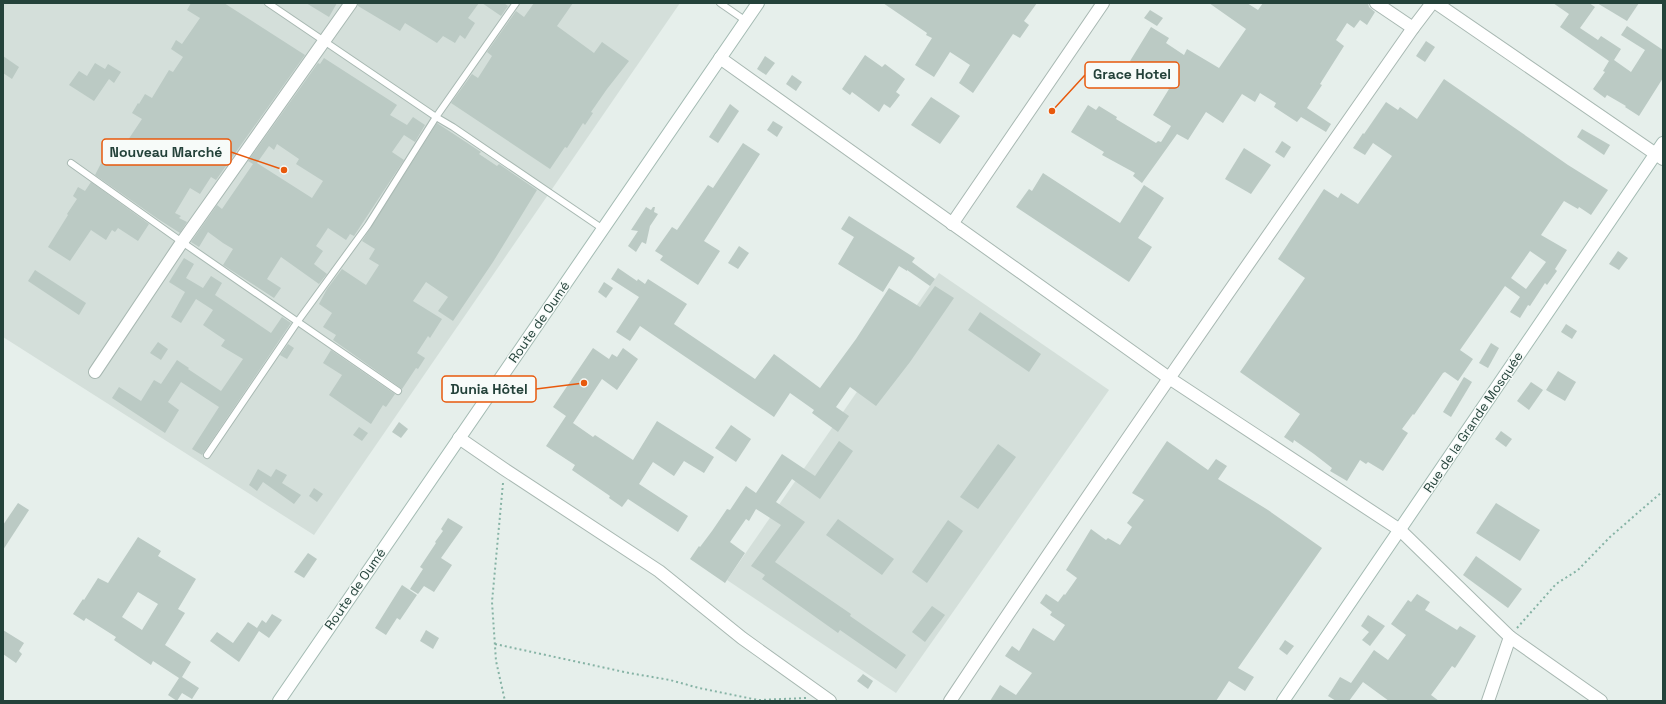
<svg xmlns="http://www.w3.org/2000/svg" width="1666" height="704" font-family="'Space Grotesk',sans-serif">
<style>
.built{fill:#d4dfda}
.building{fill:#bbcac4;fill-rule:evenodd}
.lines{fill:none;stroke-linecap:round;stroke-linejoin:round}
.lane-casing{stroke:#a8b8b2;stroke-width:8}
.street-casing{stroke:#a8b8b2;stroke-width:14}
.secondary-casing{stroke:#a4bbb3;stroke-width:14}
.path{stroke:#86b3a5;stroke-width:2;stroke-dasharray:2 3;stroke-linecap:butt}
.lane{stroke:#fff;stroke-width:6}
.street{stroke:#fff;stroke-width:12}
.secondary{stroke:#fff;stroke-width:12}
.labels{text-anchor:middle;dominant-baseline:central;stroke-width:3;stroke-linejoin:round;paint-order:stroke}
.street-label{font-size:13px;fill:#24423a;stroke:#f7fbf9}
.leader{fill:none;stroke:#e8590c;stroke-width:1.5}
.callout-dot{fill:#e8590c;stroke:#f7fbf9;stroke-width:1.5}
.callout{fill:#f7fbf9;stroke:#e8590c;stroke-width:1.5}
.callout-label{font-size:14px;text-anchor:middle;font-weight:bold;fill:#24423a}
</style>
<rect width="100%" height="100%" fill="#e6efeb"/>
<g class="built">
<polygon points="3,3 680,3 314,535 3,337"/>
<polygon points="939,273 1109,390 896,693 727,580"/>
</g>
<g class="building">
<polygon points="191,3 224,3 305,55 216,180 211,177 200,194 190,188 175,213 181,216 179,218 187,222 180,233 158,219 95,175 110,146 120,152 142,119 132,113 138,103 139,104 145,94 152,98 169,70 173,72 183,57 171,49 176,40 182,44 200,18 187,10"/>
<polygon points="306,3 337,3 329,17"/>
<polygon points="358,3 479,3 468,18 475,23 465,39 460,35 455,43 443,36 437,43 405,23 400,31 358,6"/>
<polygon points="482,3 504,3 508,6 501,16"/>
<polygon points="534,3 573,3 557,26 594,53 602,42 629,61 607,89 591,112 593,113 585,125 583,123 567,148 565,147 550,169 451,103 472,74 478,78 492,56 487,52 516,11 524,17"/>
<polygon points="883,3 1037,3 1024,21 1029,25 1020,38 1013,34 973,93 959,83 970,65 950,52 934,77 915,65 932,38 926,35 927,33"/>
<polygon points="1209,3 1247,3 1258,10 1263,3 1368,3 1369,7 1375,12 1367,25 1360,20 1354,28 1347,23 1336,40 1344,46 1320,84 1322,85 1307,108 1331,124 1326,132 1301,117 1297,122 1274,107 1276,103 1260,93 1255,102 1242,94 1223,123 1206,112 1188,140 1177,134 1142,183 1133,176 1135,173 1102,155 1104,152 1071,132 1088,105 1096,110 1099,106 1117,117 1116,119 1156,143 1158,141 1161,142 1171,126 1153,115 1169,89 1153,79 1154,76 1130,61 1151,27 1169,38 1166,43 1184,55 1187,49 1219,68 1246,29"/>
<polygon points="1553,3 1589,3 1595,7 1580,28 1598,40 1601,36 1621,49 1614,60 1631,72 1645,50 1621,35 1627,26 1663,50 1663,78 1639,116 1625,107 1626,106 1607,95 1605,98 1593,89 1605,72 1603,71 1609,61 1560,27 1569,14"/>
<polygon points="1597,3 1639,3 1627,21"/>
<polygon points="1150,10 1163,18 1157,26 1144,18"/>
<polygon points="1426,41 1435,47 1425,62 1416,56"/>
<polygon points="865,55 882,67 885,64 905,79 896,92 900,95 890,108 884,104 879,112 852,92 850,95 842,89"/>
<polygon points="3,56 19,67 12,79 3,73"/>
<polygon points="765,56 775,63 766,75 757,69"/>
<path d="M324,58L397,105L390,115L407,125L413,117L425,125L415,142L404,135L392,152L404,160L354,236L350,234L346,240L328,228L316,246L323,251L314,264L327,274L319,284L281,257L267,279L281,288L274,298L223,265L233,249L223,243L208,232L199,247L191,242L217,205L222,209L253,164L248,161L318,63L320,64ZM277,144L299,159L296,164L323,181L312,198L257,163L269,146L274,150Z"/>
<polygon points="95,63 105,69 108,64 121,72 114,83 109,79 94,101 69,85 79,71 87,76"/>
<polygon points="792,75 802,82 796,91 786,84"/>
<path d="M1444,79L1568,165L1608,190L1591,215L1579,207L1578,209L1564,201L1541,235L1567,250L1555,269L1557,271L1547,285L1545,283L1530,306L1528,305L1520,318L1510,312L1520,297L1505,286L1460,350L1473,359L1458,381L1445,372L1443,373L1414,415L1413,414L1402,429L1408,433L1383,471L1368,462L1366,464L1360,460L1347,481L1330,471L1332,468L1314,454L1294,440L1293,443L1284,437L1300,414L1240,372L1305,278L1278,259L1324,189L1338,198L1341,193L1358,204L1392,156L1373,143L1365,155L1353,148L1363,133L1364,134L1386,102L1398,110L1400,107L1417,119ZM1530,251L1546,262L1526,289L1511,278Z"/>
<polygon points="931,97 960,116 940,144 911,125"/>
<polygon points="730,104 739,111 718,143 709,137"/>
<polygon points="773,121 783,127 777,137 767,130"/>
<polygon points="437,123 481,152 479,154 497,166 499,164 537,190 493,262 453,321 438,311 448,297 426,282 413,301 442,319 430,338 428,336 417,353 425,358 418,369 416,368 402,389 333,340 336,335 323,327 332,313 319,304 327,289 342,269 366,285 379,265 369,259 375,249 362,241"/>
<polygon points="1582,129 1610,145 1604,155 1577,137"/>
<polygon points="1282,141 1291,147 1284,158 1275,152"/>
<polygon points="743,143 760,154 704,241 720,251 698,285 660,260 663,256 655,251 672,227 677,230 708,185 713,188"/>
<polygon points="1244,148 1271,165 1251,194 1225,179"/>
<polygon points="1043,173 1120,223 1144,185 1164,198 1138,238 1152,247 1129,282 1016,207 1029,189 1032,191"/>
<polygon points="91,182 149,224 138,241 118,228 115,232 112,230 106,240 91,230 70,261 48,247 68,215 67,214 77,199 73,196 78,187 85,191"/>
<polygon points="646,207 651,210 653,207 655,207 654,212 658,214 650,226 646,244 642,242 636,252 628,246 638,231 631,230"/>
<polygon points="849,216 915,258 912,262 935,279 930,286 907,270 907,271 899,266 883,292 838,264 854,237 841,229"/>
<polygon points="739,246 749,253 738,269 728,263"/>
<polygon points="1618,251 1628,258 1619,270 1609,264"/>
<polygon points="184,258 194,264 186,278 203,288 211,276 222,283 215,295 271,333 282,317 291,323 202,455 192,449 219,407 181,382 168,402 179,410 165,433 112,398 119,387 141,401 154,380 161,384 177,360 189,368 188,369 221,391 243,359 221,346 225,340 203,325 213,310 196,299 181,323 171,317 185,292 169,282"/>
<polygon points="618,268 637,281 638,279 645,284 648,279 687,304 674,324 755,379 774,354 820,388 856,339 889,288 920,307 935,286 954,298 910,362 876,406 850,387 836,407 849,416 838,432 812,413 814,410 790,393 774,417 640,326 630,341 616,332 639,297 611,279"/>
<polygon points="35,270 86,303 79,315 28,281"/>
<polygon points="604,282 613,288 606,298 598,292"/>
<polygon points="980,312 1041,354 1029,372 968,330"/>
<polygon points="1566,324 1577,331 1572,339 1561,332"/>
<polygon points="158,342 168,349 161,360 150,353"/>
<polygon points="1491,343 1499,348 1488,368 1479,363"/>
<polygon points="288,344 294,348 287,359 280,355"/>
<polygon points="593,348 609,359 612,354 617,357 623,348 638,359 617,390 602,379 573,423 593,437 595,435 633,460 657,421 714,457 704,473 684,461 674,476 653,462 639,484 688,516 678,532 628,499 622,507 609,498 610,496 572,470 575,465 546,446 566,416 553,407"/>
<polygon points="331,350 395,394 386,407 383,405 371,424 329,395 342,375 323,363"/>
<polygon points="1558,371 1576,382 1565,401 1546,390"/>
<polygon points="1464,377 1472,382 1451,417 1443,412"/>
<polygon points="1531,382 1543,390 1529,410 1517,401"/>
<polygon points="399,422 408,429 401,438 392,432"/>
<polygon points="731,425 751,439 736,462 715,448"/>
<polygon points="359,427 368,433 362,441 353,435"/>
<polygon points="1501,431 1512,439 1506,447 1495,439"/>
<polygon points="839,441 853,451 820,499 792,479 776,502 805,522 775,562 851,614 850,616 906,655 896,669 840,630 838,633 762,579 765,575 751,566 781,525 756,509 749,521 746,519 730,542 745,553 725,583 690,559 699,546 700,547 712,531 727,509 730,510 746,486 756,493 782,454 815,476"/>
<polygon points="1167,441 1208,470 1216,459 1227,466 1218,479 1268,510 1322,548 1238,668 1254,677 1245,691 1229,681 1216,701 990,701 1000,685 1016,695 1032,673 1005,656 1012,646 1019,651 1033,628 1054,641 1065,625 1050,615 1052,612 1040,603 1046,594 1058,602 1064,594 1065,595 1077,578 1066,570 1091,529 1106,540 1108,538 1120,545 1132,527 1127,523 1144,500 1132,493"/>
<polygon points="998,444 1016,457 978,509 960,497"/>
<polygon points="258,469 271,477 276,469 287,475 282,483 301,495 294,504 263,482 257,491 249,485"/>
<polygon points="314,488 323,494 317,502 309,496"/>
<polygon points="18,503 29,510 3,550 3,525"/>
<polygon points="1496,503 1540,530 1520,561 1476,533"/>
<polygon points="448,518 463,527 441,558 452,565 434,592 424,586 418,594 410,589 423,569 420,567 436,543 435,542 443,531 441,529"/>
<polygon points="838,519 894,559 882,575 826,535"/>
<polygon points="948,520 963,531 927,583 912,572"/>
<path d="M138,537L161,551L158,556L196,579L178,609L185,613L165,645L191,662L182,677L199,688L192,699L182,693L177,701L168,695L179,678L153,661L151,665L114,640L116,637L86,618L84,621L73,614L83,599L84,600L98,578L108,583ZM138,592L158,604L142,630L122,617Z"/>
<polygon points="308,553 317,559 304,578 294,572"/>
<polygon points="1476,556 1522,589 1508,608 1463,575"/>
<polygon points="402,585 417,595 400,620 397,618 386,635 375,628"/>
<polygon points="1417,594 1430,602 1425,610 1457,630 1460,626 1476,636 1455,668 1452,666 1431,695 1439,701 1389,701 1363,682 1349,701 1336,701 1328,696 1340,677 1351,683 1374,650 1388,660 1406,635 1391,624 1408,600 1411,602"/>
<polygon points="932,606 945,615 925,642 912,632"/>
<polygon points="272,614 282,620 269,638 259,631 239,662 210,641 217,632 233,643 248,622 257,628 262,620 266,623"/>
<polygon points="1368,615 1385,626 1370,646 1362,640 1369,632 1361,626"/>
<polygon points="3,630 24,643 19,651 22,654 16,663 3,654"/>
<polygon points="426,630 439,638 433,649 420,641"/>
<polygon points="1285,640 1294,646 1287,655 1279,649"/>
<polygon points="863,674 873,681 868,689 857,681"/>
</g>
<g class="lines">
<defs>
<g id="lane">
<polyline points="268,3 436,117 453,127 603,229"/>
<polyline points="720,3 746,21"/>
<polyline points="71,163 182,242 398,391"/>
<polyline points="207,455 298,321 368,225 436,117 516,3"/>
</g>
<g id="street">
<polyline points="1376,3 1413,28"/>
<polyline points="1436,3 1663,159"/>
<polyline points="720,58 1169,378 1400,530 1510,637 1601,701"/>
<polyline points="952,224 1103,3"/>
<polyline points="95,372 182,242 351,3"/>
<polyline points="459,438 504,469 659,571 742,638 830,701"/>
<path d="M950,701C1101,474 1257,251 1413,28L1432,3"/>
<polyline points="1488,701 1510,637"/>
</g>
<g id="secondary">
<polyline points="279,701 758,3"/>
<polyline points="1283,701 1663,143"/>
</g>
</defs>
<use href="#lane" class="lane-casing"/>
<use href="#street" class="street-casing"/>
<use href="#secondary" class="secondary-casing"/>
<g class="path">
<polyline points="503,483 492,602 496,661 505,701"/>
<polyline points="1517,628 1556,584 1578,570 1610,537 1663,491"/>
<polyline points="495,644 629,673 670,680 699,688 758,700 806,698"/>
</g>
<use href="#lane" class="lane"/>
<use href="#street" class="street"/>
<use href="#secondary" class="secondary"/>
</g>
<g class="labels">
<g class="street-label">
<text transform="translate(539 322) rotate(-55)">Route de Oumé</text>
<text transform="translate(1473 422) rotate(-56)">Rue de la Grande Mosquée</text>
<text transform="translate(355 589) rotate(-55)">Route de Oumé</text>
</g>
</g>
<path class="leader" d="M1052 111L1085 75M284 170L231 152M584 383L536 389"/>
<g class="callout-dot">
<circle cx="1052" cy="111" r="4"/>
<circle cx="284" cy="170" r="4"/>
<circle cx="584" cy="383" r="4"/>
</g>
<g class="callout">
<rect x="1085" y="62" width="94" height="26" rx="4"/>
<rect x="102" y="139" width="129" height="26" rx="4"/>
<rect x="442" y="376" width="94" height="26" rx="4"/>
</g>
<g class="callout-label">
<text x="1132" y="79">Grace Hotel</text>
<text x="166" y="157">Nouveau Marché</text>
<text x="489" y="394">Dunia Hôtel</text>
</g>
<rect width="1666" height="704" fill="none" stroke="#24423a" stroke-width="8"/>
</svg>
